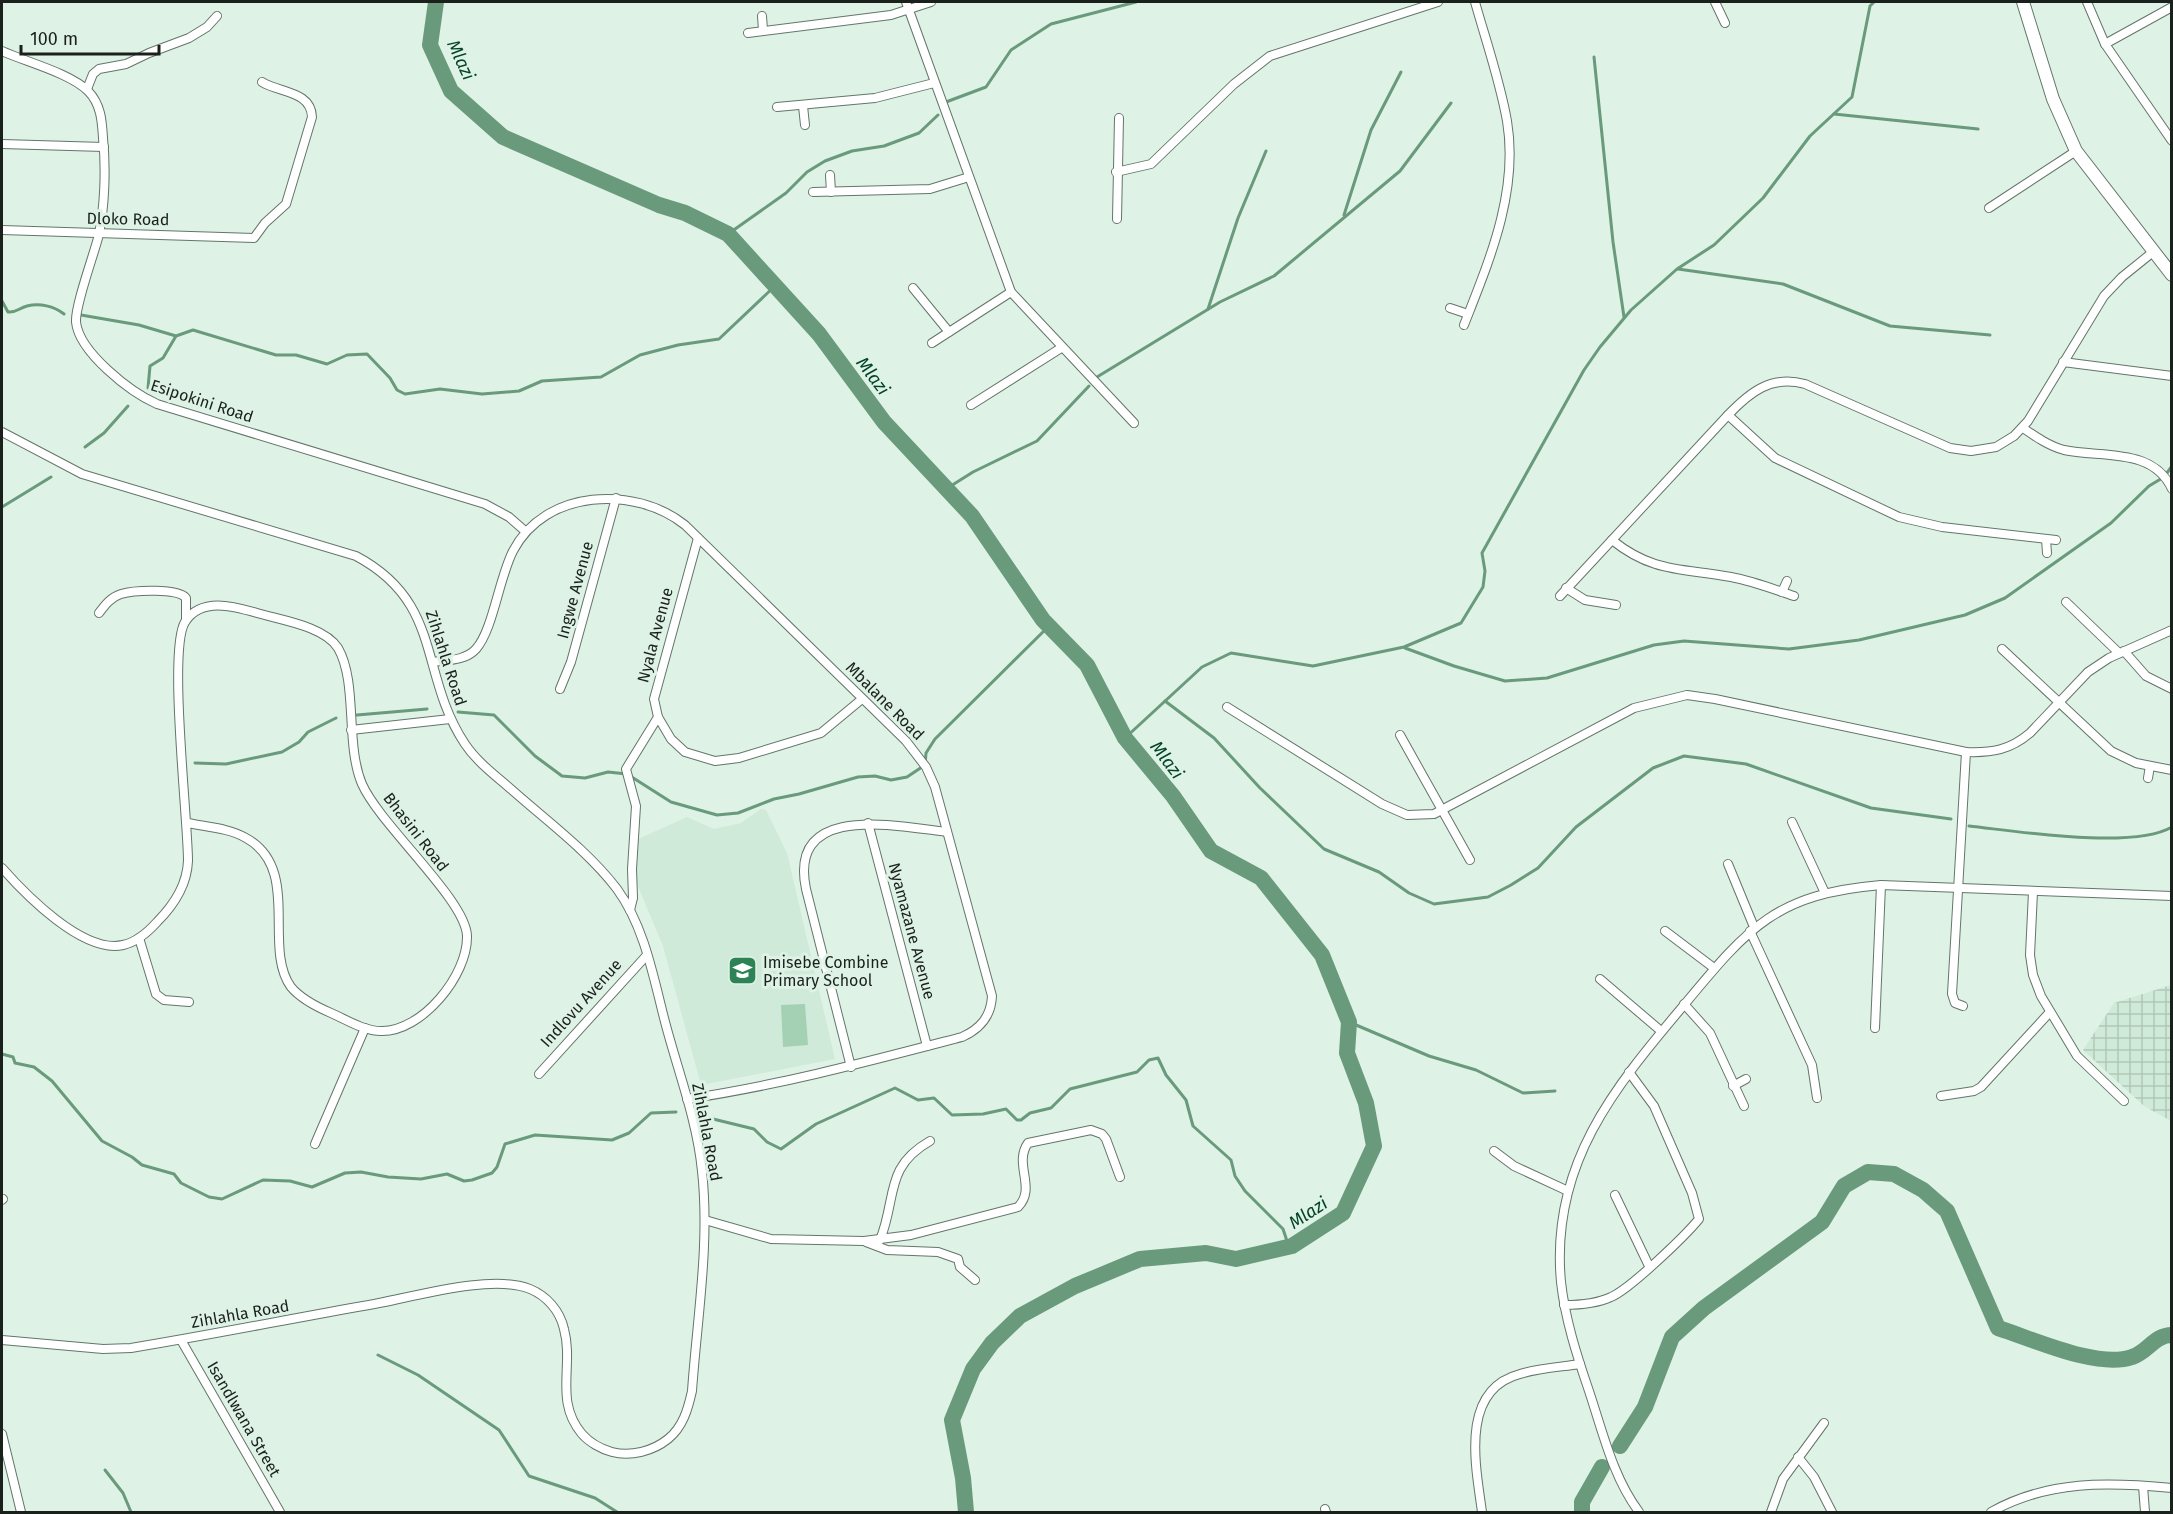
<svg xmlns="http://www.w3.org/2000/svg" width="2173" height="1514" font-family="'Fira Sans',sans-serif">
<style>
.built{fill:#cfead8}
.industrial{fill:url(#industrial-grid)}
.pitch{fill:#a4d0b4}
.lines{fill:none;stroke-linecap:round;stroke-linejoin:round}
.stream{stroke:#699a7c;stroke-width:3}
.river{stroke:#699a7c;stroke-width:16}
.street-casing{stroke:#64756a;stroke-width:10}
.secondary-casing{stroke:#64756a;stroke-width:14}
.street{stroke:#fff;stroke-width:8}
.secondary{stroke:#fff;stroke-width:12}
.labels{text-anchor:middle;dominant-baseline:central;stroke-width:6;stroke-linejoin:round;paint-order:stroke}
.street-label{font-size:16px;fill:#1a211d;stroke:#def2e5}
.poi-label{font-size:16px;fill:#1a211d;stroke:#def2e5;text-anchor:start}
.water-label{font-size:18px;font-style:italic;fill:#034427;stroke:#def2e5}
</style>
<defs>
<pattern id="industrial-grid" width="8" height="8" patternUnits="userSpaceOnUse" patternTransform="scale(1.5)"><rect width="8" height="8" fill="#cfead8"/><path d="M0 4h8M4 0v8" fill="none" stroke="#b1c8b9"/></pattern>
</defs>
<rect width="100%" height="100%" fill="#def2e5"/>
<polygon class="built" points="761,809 766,810 787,853 835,1059 701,1085 663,946 632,872 634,841 687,817 714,829 741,823"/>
<polygon class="industrial" points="2171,985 2172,985 2171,1121 2144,1106 2083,1050 2114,1003"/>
<polygon class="pitch" points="805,1004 808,1045 783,1047 781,1005"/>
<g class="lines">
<g class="stream">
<polyline points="1594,57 1613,242 1624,317"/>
<polyline points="946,102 986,87 1011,50 1051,24 1136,2"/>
<polyline points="1834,114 1978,129"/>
<polyline points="1344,215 1371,130 1401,72"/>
<polyline points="728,234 786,193 807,172 825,161 852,151 884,146 919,133 938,115"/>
<polyline points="1678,269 1783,284 1890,326 1990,335"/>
<path d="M2,301L8,312C16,313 19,308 27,306C40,303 54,306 64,314"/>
<polyline points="1208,309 1238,218 1266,151"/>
<polyline points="81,315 139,325 176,336"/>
<polyline points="1097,377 1220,302 1274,276 1400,171 1451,103"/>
<polyline points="148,388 150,366 163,358 176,336 193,330 276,355 296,355 327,364 347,355 367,354 390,378 397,390 405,394 440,389 482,394 519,391 542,381 601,377 640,355 678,345 719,339 776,285"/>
<polyline points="85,447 104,433 128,406"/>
<polyline points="946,489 973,472 1037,441 1089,386"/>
<polyline points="2,507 51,477"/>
<polyline points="1405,648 1454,666 1505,681 1547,678 1654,645 1684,641 1789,649 1859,640 1965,615 2005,598 2111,523 2149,486 2164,477 2172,466"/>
<polyline points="1165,701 1214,738 1260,788 1324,849 1379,872 1409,893 1434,904 1488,897 1511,885 1538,868 1576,827 1653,768 1684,756 1746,764 1871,808 1951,819"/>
<polyline points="458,712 494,715 535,756 562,776 585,778 608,772 627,774 671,802 717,815 738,813 774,799 799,794 858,777 875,776 891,780 907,777 925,765 926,753 935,739 1049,626"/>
<polyline points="357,715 427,709"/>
<polyline points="1125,738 1202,667 1231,653 1313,666 1404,647 1461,623 1483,587 1485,571 1482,553 1584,370 1600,347 1631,310 1677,269 1714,245 1763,198 1810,136 1852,97 1870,6 1874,2"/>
<polyline points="195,763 226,764 282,752 299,742 308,732 336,718"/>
<path d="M1969,826C2016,831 2132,850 2172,827"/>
<polyline points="1349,1022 1429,1056 1476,1070 1523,1093 1555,1091"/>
<polyline points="2,1054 13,1057 15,1063 34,1067 52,1081 102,1141 132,1157 142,1165 174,1174 181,1183 209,1197 222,1199 263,1180 290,1181 312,1187 345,1173 361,1172 388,1177 421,1179 447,1174 464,1181 472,1180 492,1173 497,1167 505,1144 535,1135 612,1140 629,1133 651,1113 676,1112"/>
<polyline points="709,1118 754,1129 767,1142 781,1149 816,1124 895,1088 918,1100 934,1098 952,1115 983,1114 1006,1109 1017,1120 1021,1120 1030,1113 1051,1108 1070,1089 1137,1072 1149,1060 1158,1058 1166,1075 1186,1100 1193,1126 1231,1160 1235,1176 1245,1191 1283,1229 1289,1247"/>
<polyline points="378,1355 418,1375 499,1430 529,1476 595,1498 617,1512"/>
<polyline points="105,1470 123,1493 131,1512"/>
</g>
<g class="river">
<polyline points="436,2 430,45 451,91 503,137 659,205 685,213 728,234 819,334 884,422 972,516 1043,620 1087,665 1125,738 1173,796 1211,851 1261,878 1322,955 1349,1022 1347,1053 1366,1103 1374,1146 1343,1213 1292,1246 1236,1259 1206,1253 1140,1259 1075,1286 1020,1316 992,1343 973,1369 952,1420 963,1478 966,1512"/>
<path d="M1620,1446L1645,1407L1672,1337L1704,1308L1822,1222L1844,1186L1868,1172L1894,1174L1923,1190L1947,1211L1998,1328C2033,1339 2097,1369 2132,1357C2148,1352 2154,1335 2172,1335"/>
<polyline points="1582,1512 1582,1502 1602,1467"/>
</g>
<defs>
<g id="street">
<polyline points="906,2 1011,292 1134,423"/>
<polyline points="1715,2 1725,23"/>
<polyline points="2087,2 2105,44 2172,141"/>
<polyline points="762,16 763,30"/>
<polyline points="748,33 891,15 931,2"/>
<polyline points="2105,44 2172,7"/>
<path d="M2,51C26,62 70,73 88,91C101,104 102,121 103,138C106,168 105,208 98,238C93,257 75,306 76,322C79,352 130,392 157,404L485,504L509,517L525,531"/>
<polyline points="87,89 93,74 99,69 126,64 149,53 189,38 207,27 217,16"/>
<polyline points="803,106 805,125"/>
<polyline points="777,107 875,98 934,83"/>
<polyline points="2,144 104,147"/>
<polyline points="1116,172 1151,164 1234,84 1270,56 1438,2"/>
<polyline points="830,175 831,192"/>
<polyline points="813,192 930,189 969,177"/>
<polyline points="1989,208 2076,151"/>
<polyline points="1117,219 1119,118"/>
<path d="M2,230L254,238L265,223L286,204L312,117C311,91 280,93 262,82"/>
<polyline points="913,288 949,332"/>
<polyline points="1450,308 1468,314"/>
<path d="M1464,325C1489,261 1519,192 1507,121C1500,81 1486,41 1475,2"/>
<polyline points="932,343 1011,292"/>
<polyline points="2063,362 2172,376"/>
<polyline points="971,405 1061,348"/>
<polyline points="1728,415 1775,458 1899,517 1942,527 2056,540"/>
<path d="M2023,428C2036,437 2049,446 2064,450C2101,458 2153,447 2172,489"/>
<path d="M2,432L82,474L356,556C444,603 418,673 465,744C477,762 496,776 512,790C547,821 589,852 617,889C644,926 653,975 664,1018C677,1069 697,1119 702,1171C710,1244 697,1319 692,1391C688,1409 683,1427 668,1439C653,1451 631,1457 612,1452C601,1449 589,1442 582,1434C554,1401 574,1366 564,1329C560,1311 547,1296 530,1289C491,1273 410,1298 369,1305C289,1319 210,1335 131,1348L103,1349L2,1340"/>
<polyline points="698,538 654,699 658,717 671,739 685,752 715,761 739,758 821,733 862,699"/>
<polyline points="2046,539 2047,553"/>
<path d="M1612,540C1653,573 1682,568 1731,577C1753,581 1773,589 1794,596"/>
<polyline points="1566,588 1585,600 1616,605"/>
<polyline points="1782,592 1787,581"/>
<path d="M1560,596L1728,415C1750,392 1771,375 1805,384L1950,448L1971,451L1996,447L2014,436L2028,421L2104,296L2122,277L2153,252"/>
<polyline points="2066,602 2119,653"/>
<path d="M99,613C105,605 111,597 121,594C134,590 178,588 186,598V620"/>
<polyline points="2002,649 2111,751 2136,763 2172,770"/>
<polyline points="2124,651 2146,676 2172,689"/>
<path d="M433,662C447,660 465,661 476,649C493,630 499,578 513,551C545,489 635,485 685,525L906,741L926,767L935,787L992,996C991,1017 980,1029 962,1037C870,1061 781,1085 687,1099"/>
<polyline points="560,689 571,662 616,498"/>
<path d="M1227,707L1382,804L1407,815L1434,814L1634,708L1687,695L1715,699L1966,752C1992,753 2010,750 2030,733L2088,672L2109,658L2172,630"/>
<polyline points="351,730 450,719"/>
<polyline points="1400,735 1470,860"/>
<polyline points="2148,778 2150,766"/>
<polyline points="1792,822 1825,893"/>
<polyline points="868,823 927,1046"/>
<polyline points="1728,864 1754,927"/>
<path d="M2,868C25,894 83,954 123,945C137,942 148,932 157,922C174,905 187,885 188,861C188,819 168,649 185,622C201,597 233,606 257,613C280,620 324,626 338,648C358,683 345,744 362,784C380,825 466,900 467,936C468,975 422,1032 381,1031C364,1031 347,1020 331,1013C317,1007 301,999 291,987C262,947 302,869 246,838C229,828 207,827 188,823"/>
<polyline points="2033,892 2030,955 2033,975 2041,996 2077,1056 2124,1101"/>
<polyline points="630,910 633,898 632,869 636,806 626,769 658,717"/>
<polyline points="1665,931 1714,968"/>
<polyline points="1750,931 1812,1065 1817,1098"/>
<polyline points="139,938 156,994 164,1000 189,1002"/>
<polyline points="1600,979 1661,1031"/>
<polyline points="1684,1004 1710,1033 1744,1106"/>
<polyline points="1963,1006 1955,1003 1952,994 1966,752"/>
<polyline points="1875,1028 1881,885"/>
<path d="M851,1067L806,889C788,802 897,826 947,832"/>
<polyline points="539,1074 647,955"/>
<polyline points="1733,1086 1746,1079"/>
<polyline points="1941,1096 1974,1091 1981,1087 2050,1012"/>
<polyline points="315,1144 365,1028"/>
<polyline points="1494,1151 1514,1166 1568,1191"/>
<polyline points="1615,1195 1649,1266"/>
<polyline points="2,1200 3,1199"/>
<path d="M705,1220L771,1239L864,1241L911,1235L1018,1207C1037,1188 1013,1164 1028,1143L1091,1130L1102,1134L1106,1139L1120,1177"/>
<path d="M880,1240C897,1198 884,1167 930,1141"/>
<polyline points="866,1242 887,1250 938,1252 958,1259 960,1267 975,1280"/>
<path d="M1564,1305C1580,1305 1596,1304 1611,1297C1630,1289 1685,1236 1699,1219L1692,1193L1654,1106L1629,1072"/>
<polyline points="181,1340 280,1512"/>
<polyline points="2,1434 21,1512"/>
<polyline points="1798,1457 1814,1477 1832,1512"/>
<polyline points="2143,1486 2145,1512"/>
<polyline points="1325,1509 1326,1512"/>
<path d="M1482,1512C1476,1467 1459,1390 1520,1374C1539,1368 1561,1367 1580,1364"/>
<path d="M1639,1512C1613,1477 1603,1433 1589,1391C1577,1356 1565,1319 1561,1282C1550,1165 1614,1088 1684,1005C1748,928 1775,894 1881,885L2172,896"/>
<polyline points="1771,1512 1783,1479 1824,1423"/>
<path d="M1991,1512C2048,1480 2108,1482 2172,1488"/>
</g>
<polyline id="secondary" points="2023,2 2053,99 2076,151 2172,275"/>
</defs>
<use href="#street" class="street-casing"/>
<use href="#secondary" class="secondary-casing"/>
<use href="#street" class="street"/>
<use href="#secondary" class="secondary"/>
</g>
<defs>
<symbol id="school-square" viewBox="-11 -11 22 22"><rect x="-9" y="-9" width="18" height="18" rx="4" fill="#2e8356" stroke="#def2e5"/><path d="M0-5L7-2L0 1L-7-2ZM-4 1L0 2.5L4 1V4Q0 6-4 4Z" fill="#fff"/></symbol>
</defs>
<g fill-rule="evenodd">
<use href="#school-square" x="726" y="954" width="33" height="33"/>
</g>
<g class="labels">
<g class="street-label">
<text transform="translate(128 219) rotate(1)">Dloko Road</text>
<text transform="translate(202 401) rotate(18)">Esipokini Road</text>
<text transform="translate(575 590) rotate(-75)">Ingwe Avenue</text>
<text transform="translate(655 635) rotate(-75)">Nyala Avenue</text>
<text transform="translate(446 658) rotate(72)">Zihlahla Road</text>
<text transform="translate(885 701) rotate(45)">Mbalane Road</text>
<text transform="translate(416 832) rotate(52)">Bhasini Road</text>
<text transform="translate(912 931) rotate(75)">Nyamazane Avenue</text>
<text transform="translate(581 1003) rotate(-48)">Indlovu Avenue</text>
<text transform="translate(707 1132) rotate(79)">Zihlahla Road</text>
<text transform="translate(240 1314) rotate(-10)">Zihlahla Road</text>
<text transform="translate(244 1419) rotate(60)">Isandlwana Street</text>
</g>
<g class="poi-label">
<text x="763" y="962">Imisebe Combine<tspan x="763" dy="18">Primary School</tspan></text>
</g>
<g class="water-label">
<text transform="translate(461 60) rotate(65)">Mlazi</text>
<text transform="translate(873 376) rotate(53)">Mlazi</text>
<text transform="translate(1167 760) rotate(53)">Mlazi</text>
<text transform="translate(1308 1213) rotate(-33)">Mlazi</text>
</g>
</g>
<rect width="2173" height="1514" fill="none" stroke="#1a211d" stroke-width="6"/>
<path d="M21 45v9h138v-9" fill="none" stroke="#1a211d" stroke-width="3"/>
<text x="30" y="45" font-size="18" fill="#1a211d" stroke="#def2e5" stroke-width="4.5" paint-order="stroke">100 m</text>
</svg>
